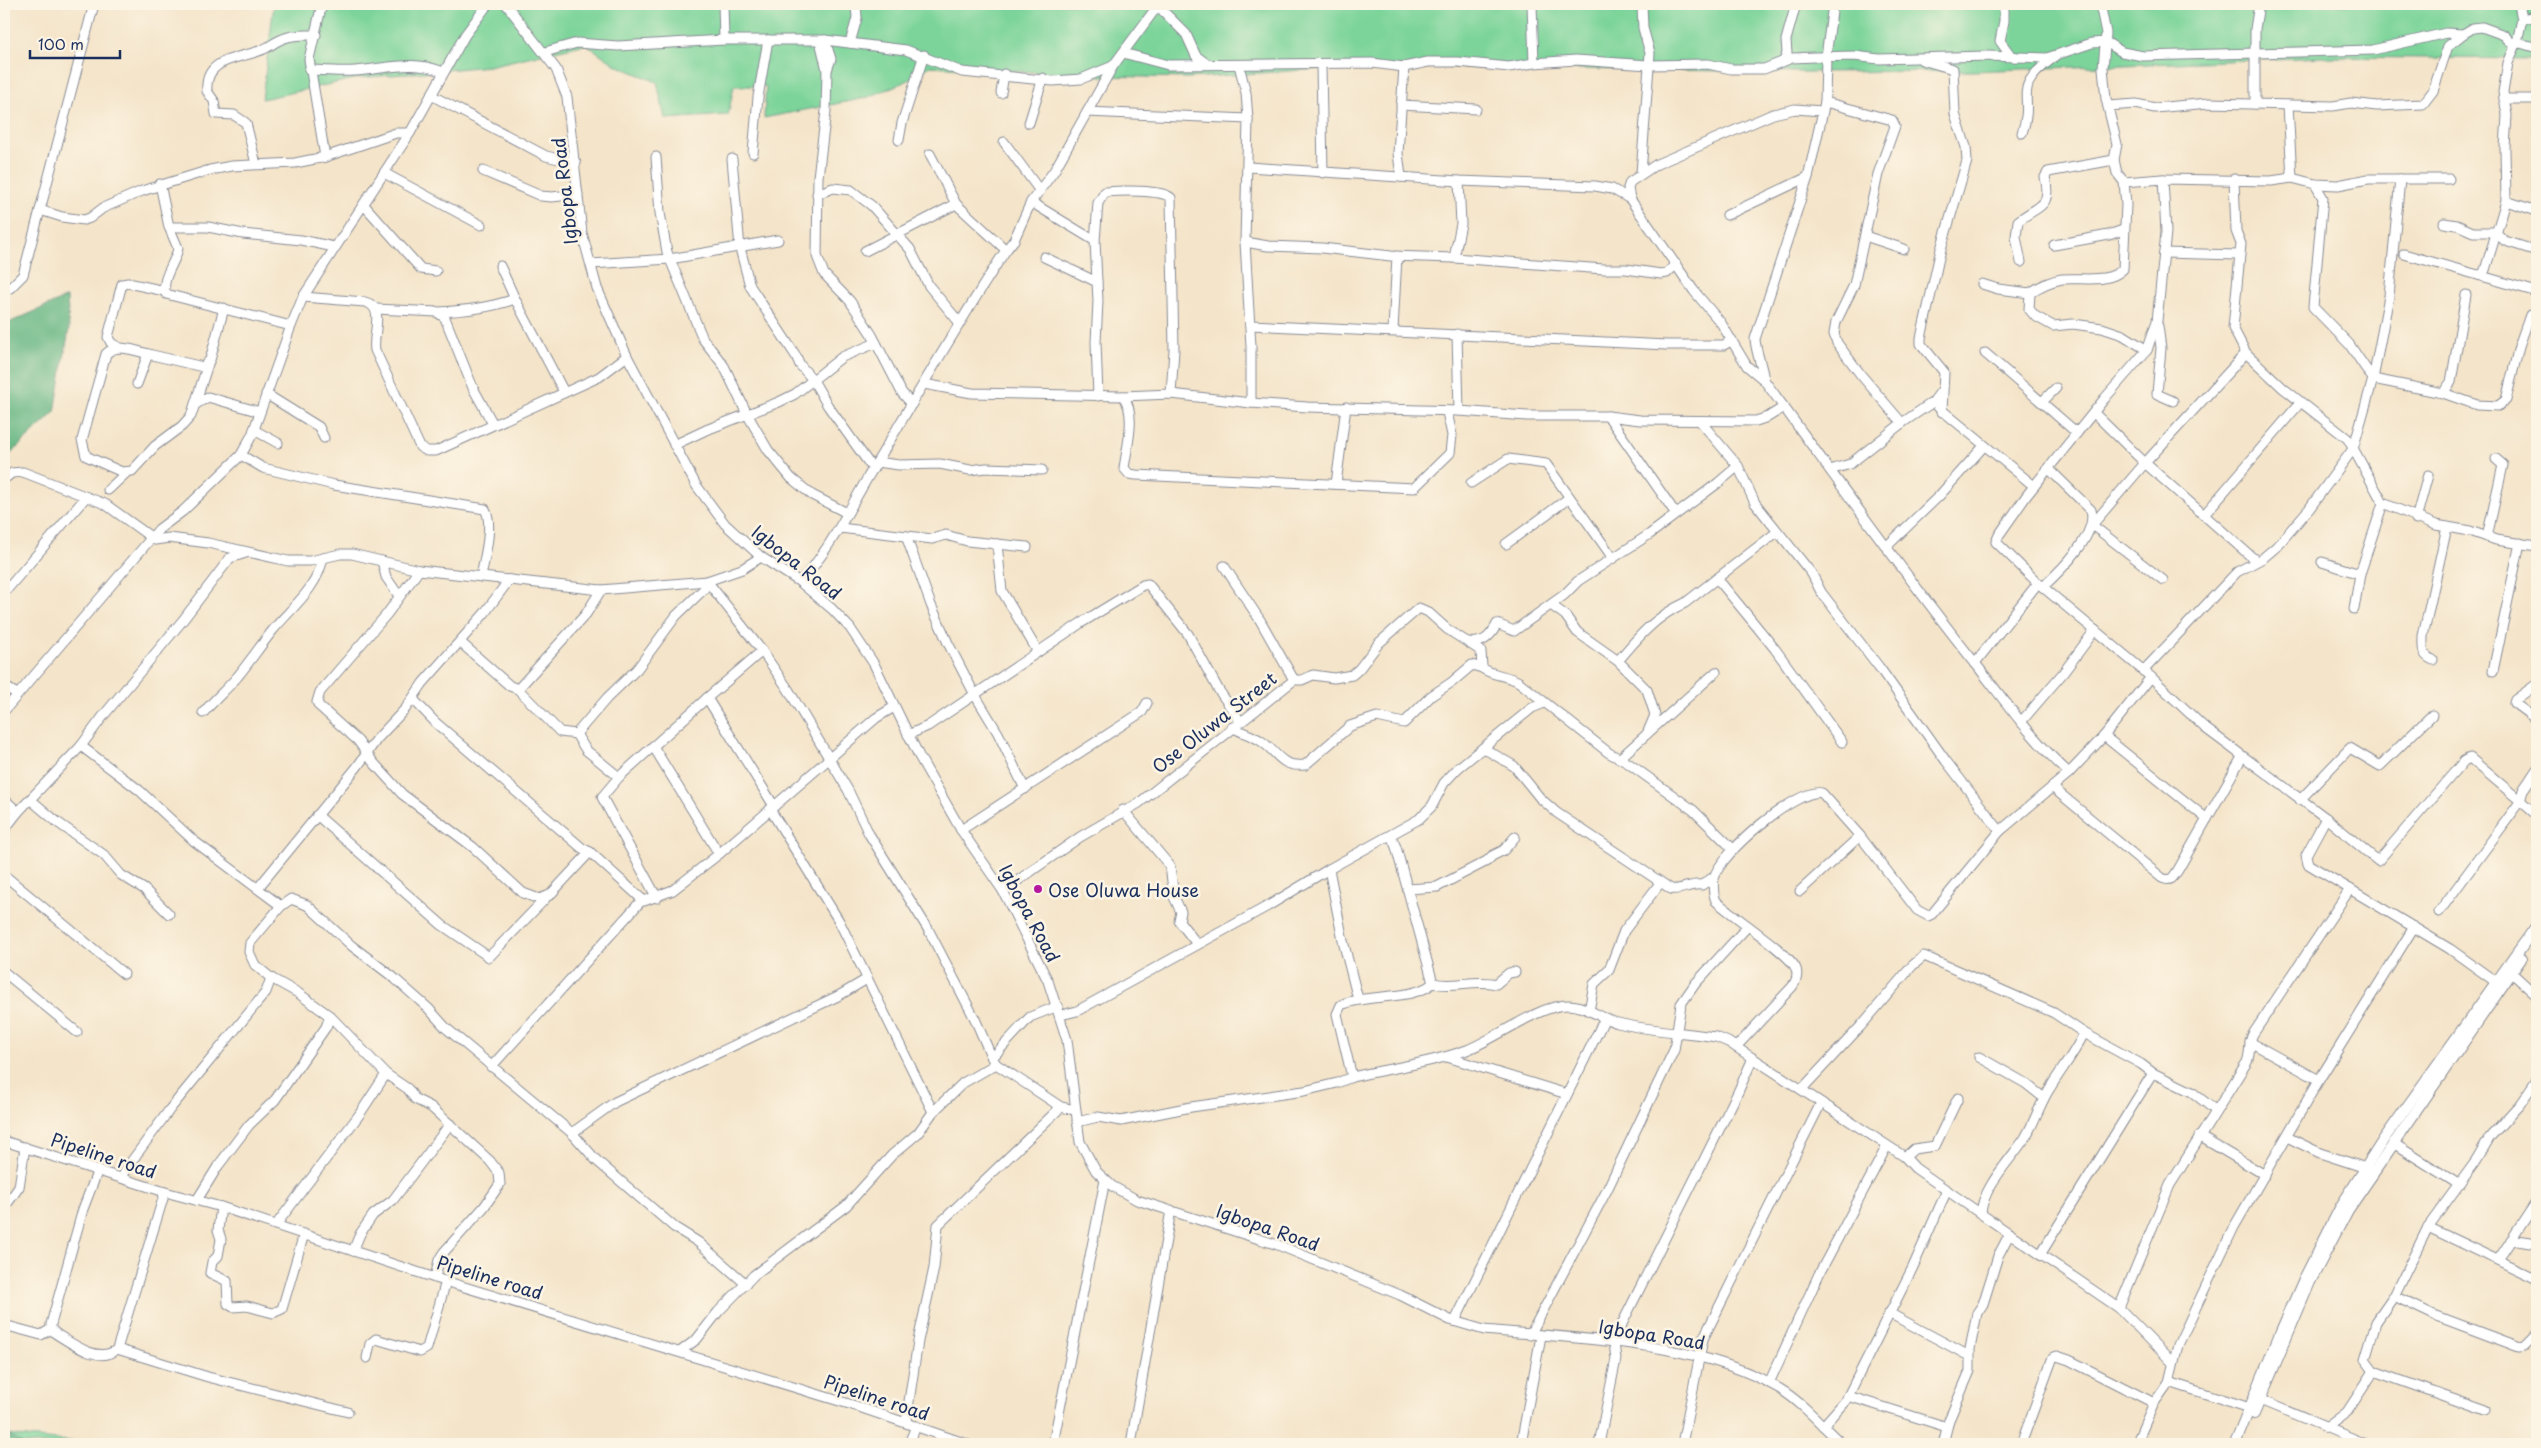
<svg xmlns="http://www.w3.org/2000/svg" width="2541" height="1448" font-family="'Playpen Sans',sans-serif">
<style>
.green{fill:#7cd49a;stroke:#4c827c}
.forest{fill:#65b682;stroke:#407270}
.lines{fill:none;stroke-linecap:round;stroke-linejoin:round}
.minor-casing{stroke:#888a94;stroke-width:11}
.major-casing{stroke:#888a94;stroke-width:12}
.minor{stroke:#fff;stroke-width:9}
.major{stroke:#fff;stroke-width:10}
.poi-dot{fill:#b5179e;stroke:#fcf5e5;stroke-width:2}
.labels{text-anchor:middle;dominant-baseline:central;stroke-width:5;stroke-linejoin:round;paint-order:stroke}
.street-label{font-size:18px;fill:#1b2f5e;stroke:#fcf5e5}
.poi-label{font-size:18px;fill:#1b2f5e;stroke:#fcf5e5;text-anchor:start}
</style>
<rect width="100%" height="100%" fill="#fcf5e5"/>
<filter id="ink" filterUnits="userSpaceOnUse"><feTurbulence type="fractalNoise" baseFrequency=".02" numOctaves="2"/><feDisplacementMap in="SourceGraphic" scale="10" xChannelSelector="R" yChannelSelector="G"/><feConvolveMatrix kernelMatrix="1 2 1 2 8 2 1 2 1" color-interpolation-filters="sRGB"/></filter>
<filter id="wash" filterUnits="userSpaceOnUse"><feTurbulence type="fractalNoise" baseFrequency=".0096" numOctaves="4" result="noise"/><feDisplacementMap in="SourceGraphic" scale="20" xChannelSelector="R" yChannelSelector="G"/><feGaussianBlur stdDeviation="1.12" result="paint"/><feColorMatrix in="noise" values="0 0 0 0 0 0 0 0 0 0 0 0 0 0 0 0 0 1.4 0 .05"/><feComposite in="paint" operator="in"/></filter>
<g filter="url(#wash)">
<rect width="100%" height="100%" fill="#f4e4c9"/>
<g class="green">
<polygon points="274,4 2537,4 2537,59 2324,57 1973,71 1804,72 1360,66 1189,78 1102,76 930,66 909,80 866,98 764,118 766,86 734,86 728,115 665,119 657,82 616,65 586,44 489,66 359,78 262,99"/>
<polygon points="7,1435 97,1444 22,1444"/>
</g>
<g class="forest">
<polygon points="67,297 69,329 55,412 4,460 4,325"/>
<polygon points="4,1432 22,1444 4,1444"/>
</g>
</g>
<g filter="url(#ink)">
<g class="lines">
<defs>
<g id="minor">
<polyline points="322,4 309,59 325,157"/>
<path d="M506,4L556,69L567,97L582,233L597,288L627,356L696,485L725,524L761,557L800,582L832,609L850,628L874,664L919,756L961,830L1003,891L1048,981L1067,1040L1080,1142L1096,1171L1112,1186L1137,1200L1278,1245L1400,1295L1450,1320L1484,1330C1576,1339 1699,1340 1780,1389C1803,1403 1822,1426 1842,1444"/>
<polyline points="723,4 724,40"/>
<polyline points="1532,4 1534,63"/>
<polyline points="2004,4 2004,21 2000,41 2011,56 2016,57"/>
<polyline points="1158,6 1186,34 1196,56 1207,64"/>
<polyline points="2522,19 2537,16"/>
<polyline points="825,40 831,59 827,70"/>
<polyline points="820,41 827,70 826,111 818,177 817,256 824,274 850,301 872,335 902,393 912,404"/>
<polyline points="2517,42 2537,48"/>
<polyline points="850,43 857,18 856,4"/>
<polyline points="545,52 577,43 618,46 724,40 825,40 906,50 962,72 1053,81 1081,79 1113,66"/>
<polyline points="1123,53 1168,65 1372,63 1404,67 1428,62 1458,62 1509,67 1534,63 1576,60 1648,65 1708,64 1731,69 1764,69 1792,58 1815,57 1854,56 1879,59 1987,56 2047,58 2092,43 2106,42 2122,52 2143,56 2373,50 2446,33 2463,34 2473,28 2482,27 2504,35 2514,46"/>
<polyline points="1922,60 1953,69 1955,114 1966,147 1967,161 1941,249 1921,338 1921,344 1944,372 1942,412"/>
<polyline points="1784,61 1787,53 1786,40 1796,4"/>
<polyline points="1239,65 1246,93 1248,119"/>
<polyline points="1321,65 1323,173"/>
<path d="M309,70C324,70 340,72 355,71C386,69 413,59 443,72"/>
<polyline points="1001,93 1004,74"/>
<polyline points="431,95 546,156 576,163"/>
<polyline points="2504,99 2537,99"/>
<polyline points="1825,102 1892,120 1895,126 1878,174 1854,285 1836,322 1834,334 1837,343 1861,375 1902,423"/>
<polyline points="2255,104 2255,29 2259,4"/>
<polyline points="1401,105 1476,109"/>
<polyline points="2288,105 2292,178"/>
<polyline points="2108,106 2136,104 2155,108 2209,103 2333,106 2351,103 2377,106 2423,104 2433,91 2448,46 2463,34"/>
<path d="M1822,111L1795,109L1773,114L1657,164L1630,182L1628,188L1630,199L1694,291L1721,323L1747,366L1764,380C1834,475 1902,572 1975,663C2005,701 2033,741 2069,773"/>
<polyline points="1087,112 1248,119 1245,242 1251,346 1251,403"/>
<polyline points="1029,123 1043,78"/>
<path d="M2022,133C2036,93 2009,91 2053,58"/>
<polyline points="899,140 902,123 924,55"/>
<polyline points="1004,142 1040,191"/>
<polyline points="753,153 758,97 768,40"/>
<polyline points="930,154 956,204"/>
<polyline points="656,157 660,213 667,252 703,339 724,366 747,414 768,450 791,478 812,495 847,513"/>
<polyline points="732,159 740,248 750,286 796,356 800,365 813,380 828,406 873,469"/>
<path d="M256,164L246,123L234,115L216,114L214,101L207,91C204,56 243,59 264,49C271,46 277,40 285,38C294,34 306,35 316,35"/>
<polyline points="1248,167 1459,181 1595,186 1612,189 1630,199"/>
<polyline points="483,171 541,196 552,197 578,194"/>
<polyline points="384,173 481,225"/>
<polyline points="1641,173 1650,53 1643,28 1642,4"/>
<polyline points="1401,177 1398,153 1404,67"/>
<polyline points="2163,179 2166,232 2157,321 2147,350 2105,398 2027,495 1999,535 1996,542 2038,583 2151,677 2205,728 2326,818 2378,861 2464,761 2470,758 2537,815"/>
<polyline points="2234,179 2236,231 2241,244 2233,328 2246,353 2283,388 2348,439 2383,503 2436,525 2470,531 2496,540 2537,546"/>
<polyline points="2124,182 2163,179 2271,181 2292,178 2315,184 2338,185 2368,179 2449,179"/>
<path d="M160,184L169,227L178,248C176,263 160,278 166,294L291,326"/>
<polyline points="2315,184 2323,198 2313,307 2349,344 2373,379 2443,393 2477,405 2498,406 2506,400 2519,346 2530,315 2537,314"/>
<polyline points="817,194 833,188 851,190 872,206 910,249 929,286 959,322"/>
<polyline points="2506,201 2537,211"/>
<polyline points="1031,202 1095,241 1098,301 1096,342 1098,396"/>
<polyline points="364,205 421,269 436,271"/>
<polyline points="40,210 62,217 84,220 90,218 103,208 142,191 210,170 232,166 295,163 325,157 396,133 410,133"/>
<polyline points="1727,215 1808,177"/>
<polyline points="2444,223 2457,225 2473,232 2495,232 2505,241 2537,251"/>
<polyline points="169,227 208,227 243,234 301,240 334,247"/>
<polyline points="1865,236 1904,249"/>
<path d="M1095,241L1098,203L1105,192C1118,191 1162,189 1171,198L1174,350L1171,394"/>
<polyline points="1245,242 1268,246 1322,248 1391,256 1454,258 1604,269 1626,269 1661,274 1667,273 1676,264"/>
<polyline points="2054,245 2109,235 2123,230"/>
<polyline points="865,251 956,204 1006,250"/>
<polyline points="2164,253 2238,255"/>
<polyline points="2404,254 2478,275 2482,275 2485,270 2506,201 2505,148 2507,115 2503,92 2508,63 2517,42 2522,19 2519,4"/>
<polyline points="1044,257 1097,282"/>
<polyline points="1454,258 1461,224 1459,181"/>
<path d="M2021,262L2016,237L2018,221C2040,204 2052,208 2045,177L2048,172L2114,160"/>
<polyline points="591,264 670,259 778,240"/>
<polyline points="2478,275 2537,292"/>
<path d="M1982,284L1998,289L2030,293C2040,286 2049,281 2062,279C2082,277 2108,284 2123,269L2126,205L2124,182L2117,173L2114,160L2117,144L2106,99L2103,68L2106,33L2100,4"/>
<polyline points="4,290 10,288 23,275 94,4"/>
<polyline points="2030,293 2029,309 2035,316 2053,326 2073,324 2102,328 2123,335 2147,350"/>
<path d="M303,297L365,302C386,307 372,333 375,350L420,447L427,451H436L599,377L627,356"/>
<polyline points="515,299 564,392"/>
<polyline points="376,309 437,312"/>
<polyline points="1250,325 1667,345 1724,345 1732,340"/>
<polyline points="2158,326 2161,348 2157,394 2173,401"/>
<polyline points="1393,330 1397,256"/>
<polyline points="1457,334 1459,411"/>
<polyline points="120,348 111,343 108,337 122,284 128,283 165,291"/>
<polyline points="1985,353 2077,433"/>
<path d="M148,354C134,350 117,343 106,354L82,440L86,456L122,472L132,471L155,446L182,426L191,416L208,364"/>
<path d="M1764,380C1762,365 1756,353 1755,339L1808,177L1825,102L1826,57L1833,4"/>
<polyline points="137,384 148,354 203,367 210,360 224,308"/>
<polyline points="924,384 972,393 1123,396 1171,394 1251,403 1307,407 1459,411 1527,416 1608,416 1640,420 1756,421 1768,417 1784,407"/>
<polyline points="2443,393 2451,382 2466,295"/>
<polyline points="266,394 319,427 324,438"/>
<path d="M1123,396C1137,414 1127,446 1124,468L1129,474L1136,475L1414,488L1450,453L1452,435L1447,412"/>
<polyline points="2042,402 2056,388"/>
<polyline points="196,404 208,397 260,412"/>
<polyline points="1938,407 2034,486"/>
<polyline points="2094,413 2145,463 2255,560"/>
<polyline points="1608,416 1676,514"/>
<polyline points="1700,421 1738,466 1755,503 1812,574 1821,592 1879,667 1946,761 2000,831"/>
<path d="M493,424L473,388L445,318L437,312C464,311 489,308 515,299L500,266"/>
<polyline points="254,430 278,443"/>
<polyline points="674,445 706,430 779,402 795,394 842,357 876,343"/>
<path d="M241,455L263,468L334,485L485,509C494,524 484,560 481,577"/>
<polyline points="877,462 899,465 940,464 970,470 986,468 1042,470"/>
<polyline points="1830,470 1850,464 1902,423 1933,402 1942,390"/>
<polyline points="4,479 12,473 23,472 105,504 155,540 169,538 208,543 288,561 310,561 340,554 352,554 419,570 601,590 707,581 742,569 761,557"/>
<polyline points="1471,483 1508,459 1546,464 1613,558"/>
<polyline points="1336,484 1346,407"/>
<polyline points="108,490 126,473"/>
<polyline points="2204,515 2300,403"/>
<polyline points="2416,519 2428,475"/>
<polyline points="840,528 932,539 946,535 967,541 1027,547"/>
<polyline points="906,536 931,605 948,643 975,695 998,733 1025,789"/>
<polyline points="2487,537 2503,465 2496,459"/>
<polyline points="997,544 1002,591 1038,652"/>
<polyline points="1506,544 1569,498"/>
<polyline points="1886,547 1939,496 1984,446"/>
<polyline points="382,561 386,577 399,596"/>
<polyline points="2322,562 2360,574 2383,503"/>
<polyline points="1224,566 1260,620 1294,680"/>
<polyline points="419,570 387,614 320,692 317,702 319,706 358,741 373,762 402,794 473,847 523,893 539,899 550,895 590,852"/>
<polyline points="1716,579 1721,583 1775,649 1842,742"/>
<polyline points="2163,580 2092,525 2145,463 2246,353"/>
<polyline points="707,581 762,651 707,698 774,806"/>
<path d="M800,582C829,551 847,513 868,477C914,401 957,324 1006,250L1014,240L1031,202L1054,171L1113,66L1159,4"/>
<path d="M2043,587C2060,571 2098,535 2091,510L2049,469"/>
<polyline points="4,593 86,497"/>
<polyline points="1551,605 1565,615 1577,632 1618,661 1647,690 1655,715 1647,734"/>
<polyline points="2354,609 2360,574"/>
<polyline points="460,642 510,686 518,689 560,732 576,734 607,698 637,669 676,616 704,589 707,581"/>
<path d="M1468,642C1483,645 1491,636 1497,624L1514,631L1564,595L1578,581L1650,534L1718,483L1738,466"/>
<polyline points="762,651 788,689 848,790 869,834 928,929 975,1019 992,1058"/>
<path d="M2433,660C2421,655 2423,648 2423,636L2447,527"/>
<path d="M1618,661C1638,637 1656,616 1685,603L1777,532"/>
<polyline points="1975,663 2038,583"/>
<polyline points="2143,671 2237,572 2263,558 2276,547 2309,509 2353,449 2373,379 2389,296 2400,179"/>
<polyline points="2493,671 2520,543"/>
<polyline points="2537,684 2515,700 2514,703 2537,720"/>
<polyline points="4,686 17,694"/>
<polyline points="518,689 586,614 601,590"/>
<polyline points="413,699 436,723 582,848 590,852 644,901 673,890 719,854 876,718 894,707"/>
<polyline points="4,711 159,529 183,511 241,455 252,435 291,326 303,297 410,133 465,35 488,4"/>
<path d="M203,713C214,700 227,689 238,676C250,661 261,645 273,630C292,607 317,589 323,558"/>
<polyline points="2021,722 2063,673 2095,630"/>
<path d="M1232,727C1242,733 1252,735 1261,741C1278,752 1280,768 1305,765L1350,726L1377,717L1404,723L1431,696L1452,682L1472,665L1482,668"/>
<polyline points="576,734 586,750 619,777 707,698"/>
<polyline points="908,735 928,726 1081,623 1143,585 1148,584 1188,634 1218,689 1240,721"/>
<polyline points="2104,736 2207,819"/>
<polyline points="81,746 139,790 194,841 281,906"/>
<polyline points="653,746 719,854"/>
<path d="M1483,748L1514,766L1540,798L1557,813L1671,889C1681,891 1691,883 1702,885L1715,876"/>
<polyline points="1619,759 1716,672"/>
<polyline points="619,777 602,797 657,898"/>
<path d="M2052,787L2162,878C2171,882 2173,878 2178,870L2242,757"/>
<polyline points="4,799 18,812"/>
<polyline points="31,800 57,822 104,855 121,875 144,889 169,914"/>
<polyline points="2300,800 2350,748 2380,766 2432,715"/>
<polyline points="770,809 839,921 933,1112"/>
<polyline points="1123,810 1170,866 1174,897 1181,912 1179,921 1197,944"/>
<polyline points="317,815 442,925 489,957 545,899"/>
<polyline points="2326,818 2306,855 2308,864 2450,949 2496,982"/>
<polyline points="4,830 18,812 81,746 104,715 183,620 230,558 246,553"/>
<polyline points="961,830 1142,712 1147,703"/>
<polyline points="1391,836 1396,847 1433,983"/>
<polyline points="1329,869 1343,941 1358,999"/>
<polyline points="4,875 124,974"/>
<polyline points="258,888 357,767 377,739 406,708 423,683 484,614 509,580"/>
<polyline points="1408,889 1437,887 1487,861 1492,856 1504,850 1515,837"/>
<path d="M1003,891L1080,837L1139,803L1294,680H1302L1313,675L1334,678L1352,675L1359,669L1379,643L1419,608L1428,612L1447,629L1481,651L1482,668C1493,676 1507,675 1519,682L1609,753L1628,763L1693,810L1733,849"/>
<polyline points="1800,891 1860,836"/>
<polyline points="2439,912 2520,802 2523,790 2537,769"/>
<polyline points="4,972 77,1032"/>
<polyline points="2512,973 2537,996"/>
<polyline points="1589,1011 1594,984 1609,970 1624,931 1660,883"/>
<polyline points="1061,1015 1077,1011 1268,906 1329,869 1419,819 1432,806 1444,783 1458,768 1532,708 1544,703"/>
<polyline points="2250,1042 2319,1080"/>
<path d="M1736,1047L1792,987C1796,982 1798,975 1796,969C1791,954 1731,915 1716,901C1713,894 1713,885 1714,878C1720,853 1798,787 1822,793L1860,836L1917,910L1928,916L1932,914L2000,831L2069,773L2104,736L2151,677"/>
<polyline points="1447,1057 1567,1094"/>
<polyline points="1979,1057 2025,1083 2044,1098"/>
<polyline points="996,1064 1061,1107 1075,1110"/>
<polyline points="491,1067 642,900"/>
<path d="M1352,1077L1337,1014L1341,1005C1367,993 1413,1001 1433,983C1454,988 1474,979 1496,984L1509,973L1515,972"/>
<polyline points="1802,1089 1860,1027 1912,966 1924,956 2054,1013 2084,1033 2141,1064 2153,1073 2192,1092 2215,1110"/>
<path d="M1077,1122L1098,1117L1121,1121L1191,1107L1304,1091L1337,1083L1352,1077C1389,1068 1428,1064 1464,1051C1493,1041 1538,1005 1568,1005C1586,1005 1601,1019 1618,1023C1650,1031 1683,1032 1716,1037L1728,1042L1905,1157L1915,1168L1965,1203L2119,1308L2172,1362"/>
<polyline points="572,1133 615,1102 840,995 867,979"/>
<polyline points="2199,1136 2265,1175"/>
<polyline points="2287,1137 2320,1153 2366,1168"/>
<polyline points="4,1141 165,1192 221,1207 435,1278 859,1407 967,1444"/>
<polyline points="2393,1143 2458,1184"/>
<polyline points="1905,1157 1914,1149 1935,1146 1958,1098"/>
<path d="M98,1170L83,1209L51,1324V1329L55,1333C71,1343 100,1365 117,1349L165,1192"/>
<polyline points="122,1178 128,1166 170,1109 266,992 271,978"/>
<polyline points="197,1200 218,1166 249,1125 275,1100 326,1027 330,1016"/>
<polyline points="221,1207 218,1230 221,1239 218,1256 212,1262 210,1273 227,1281 228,1304 233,1307 247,1306 273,1313 282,1309 304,1234"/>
<polyline points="4,1208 19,1187 25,1147"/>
<path d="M1981,1214C1982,1188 2011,1159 2025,1138C2034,1123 2039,1107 2047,1093C2059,1072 2074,1055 2084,1033"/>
<polyline points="276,1225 359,1115 386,1074"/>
<polyline points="2428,1227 2537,1279"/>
<polyline points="2511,1240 2537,1244"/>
<polyline points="353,1251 360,1234 373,1215 393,1200 450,1124"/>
<polyline points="2040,1255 2153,1073"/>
<polyline points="2498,1260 2537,1201"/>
<polyline points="435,1278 439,1260 444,1252 484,1207 500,1184 499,1173 490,1161 431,1107 415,1099 408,1089 386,1074 330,1016 298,993 271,978 255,965 249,952 250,943 281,906 291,899 307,905 352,946 393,977 428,1008 446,1028 572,1133 596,1160 674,1227 698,1242 746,1284"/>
<polyline points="2394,1296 2434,1315 2519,1347 2524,1346 2537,1333"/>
<path d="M2119,1308L2170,1185L2247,1062C2251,1052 2248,1043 2253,1034L2350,889"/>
<polyline points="1889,1313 1969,1356"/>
<polyline points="1455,1321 1605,1018"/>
<polyline points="4,1325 41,1335 51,1329"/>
<polyline points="1530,1335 1606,1192 1674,1050 1681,1004 1695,984 1747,927"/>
<polyline points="117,1349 208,1377 348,1412"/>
<polyline points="681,1351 697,1339 718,1312 754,1275 846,1206 892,1155 918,1133 933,1112 963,1083 996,1064 992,1058 1030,1017 1058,1006"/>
<polyline points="367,1358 370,1344 376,1339 420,1352 427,1348 446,1281"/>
<polyline points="2374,1371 2365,1359 2376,1322 2394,1296 2428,1227 2476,1161 2490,1137 2520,1104 2537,1079"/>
<polyline points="2169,1382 2250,1408"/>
<polyline points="1769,1383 1819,1274 1887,1146"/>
<polyline points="1848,1396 1947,1427"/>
<polyline points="2260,1400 2366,1444"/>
<polyline points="906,1422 918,1341 934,1268 938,1225 1061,1107"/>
<polyline points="1823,1426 1846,1400 1913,1267 1947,1190"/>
<polyline points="2326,1428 2347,1412 2374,1371 2486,1411"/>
<polyline points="909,1444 916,1426"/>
<polyline points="1053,1444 1105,1180"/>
<polyline points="1131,1444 1171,1210"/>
<polyline points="1521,1444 1541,1336"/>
<polyline points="1599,1444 1616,1359 1614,1343 1620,1328 1738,1092 1753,1058"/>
<polyline points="1682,1444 1703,1339 1821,1103"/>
<polyline points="1943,1444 1949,1420 1970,1371 1970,1349 1977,1313 1983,1304 1998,1256 2010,1233"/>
<polyline points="2021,1444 2053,1357 2057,1356 2069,1360 2154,1403"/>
<polyline points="2136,1444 2154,1403 2169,1382 2178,1345 2234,1227 2319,1080 2414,927"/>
</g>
<g id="major">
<polyline points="2254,1414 2310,1282 2348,1210 2521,959"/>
<polyline points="2235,1444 2281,1331 2304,1279 2341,1206 2384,1139 2537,925"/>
</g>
</defs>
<use href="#minor" class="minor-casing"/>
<use href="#major" class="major-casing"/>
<use href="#minor" class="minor"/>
<use href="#major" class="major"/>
</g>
</g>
<circle class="poi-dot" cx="1038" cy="889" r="5"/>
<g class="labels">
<g class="street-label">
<text transform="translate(564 191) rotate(-97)">Igbopa Road</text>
<text transform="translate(797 562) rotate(38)">Igbopa Road</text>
<text transform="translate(1214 722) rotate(-38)">Ose Oluwa Street</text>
<text transform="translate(1030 913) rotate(62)">Igbopa Road</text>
<text transform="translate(104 1155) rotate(18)">Pipeline road</text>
<text transform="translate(1268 1227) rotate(19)">Igbopa Road</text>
<text transform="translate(490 1277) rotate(17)">Pipeline road</text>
<text transform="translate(1652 1334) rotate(9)">Igbopa Road</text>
<text transform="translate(877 1397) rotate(18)">Pipeline road</text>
</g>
<g class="poi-label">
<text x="1048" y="889">Ose Oluwa House</text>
</g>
</g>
<rect width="2541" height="1448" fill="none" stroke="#fcf5e5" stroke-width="20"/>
<path d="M30 50v8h90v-8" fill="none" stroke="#1b2f5e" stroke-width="2.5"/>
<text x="38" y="50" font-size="15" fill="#1b2f5e" stroke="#fcf5e5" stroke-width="4" paint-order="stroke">100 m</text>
</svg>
